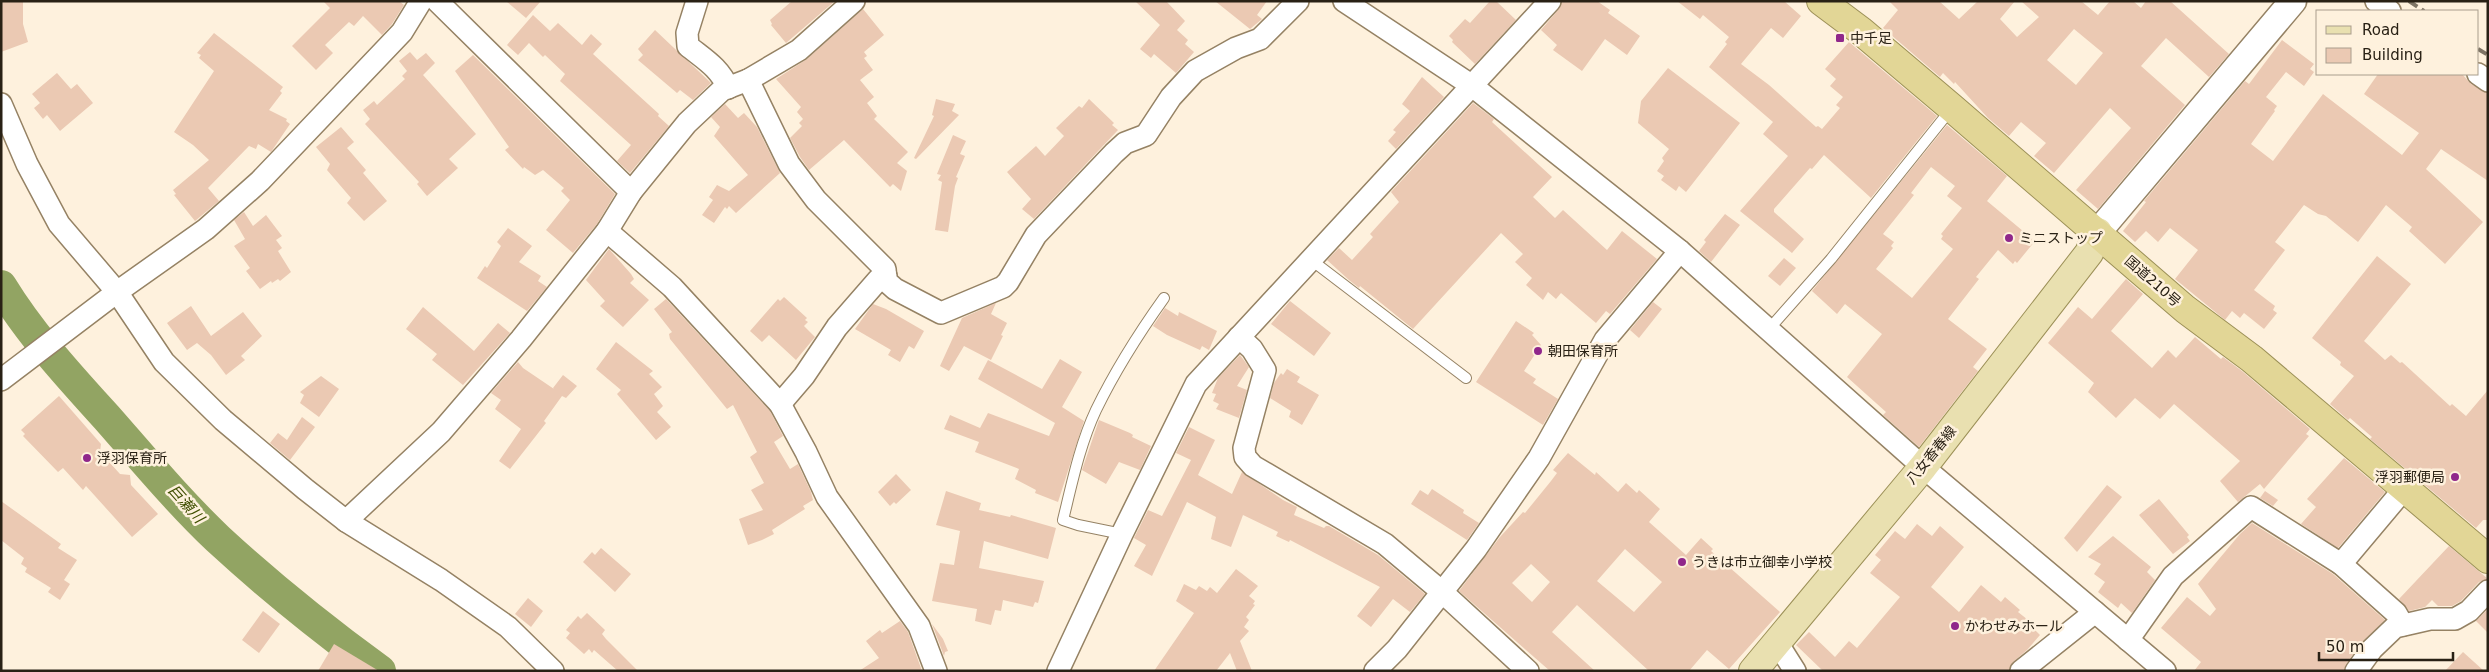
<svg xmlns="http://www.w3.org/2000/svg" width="2489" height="672" font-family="'DejaVu Sans','Noto Sans JP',sans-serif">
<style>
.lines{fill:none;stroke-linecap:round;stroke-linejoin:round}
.river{stroke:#92a463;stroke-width:32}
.building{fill:#ebc9b3;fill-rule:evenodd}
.service-casing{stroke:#958264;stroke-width:12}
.minor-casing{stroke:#958264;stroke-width:24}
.tertiary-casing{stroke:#958264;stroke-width:29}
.primary-casing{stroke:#9c9057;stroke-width:30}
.trunk-casing{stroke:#9c9057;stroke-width:30}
.service{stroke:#fff;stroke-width:10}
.minor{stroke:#fff;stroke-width:21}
.tertiary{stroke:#fff;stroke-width:26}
.primary{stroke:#e9e0b0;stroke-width:28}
.trunk{stroke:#e2d696;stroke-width:28}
.rail{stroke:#7e7465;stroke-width:4;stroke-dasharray:10 5;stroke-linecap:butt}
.poi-dot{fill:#90278b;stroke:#fef1dd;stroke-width:2}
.labels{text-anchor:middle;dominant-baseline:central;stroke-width:5;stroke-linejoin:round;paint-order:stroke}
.poi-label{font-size:14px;fill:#292115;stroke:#fef1dd;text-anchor:start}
.street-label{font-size:14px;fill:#292115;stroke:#fef1dd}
.water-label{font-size:15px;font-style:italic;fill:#404f00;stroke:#fef1dd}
</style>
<rect width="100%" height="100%" fill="#fef1dd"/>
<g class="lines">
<path class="river" d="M1,286C31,335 70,377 108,419C144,460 179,502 218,539C269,586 324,630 380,671"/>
</g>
<g class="building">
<polygon points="2,1 23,1 23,24 28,42 1,52"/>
<polygon points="323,1 399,1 404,5 392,24 382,35 363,16 354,26 349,22 325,45 333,53 316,70 292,46 330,8"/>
<polygon points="506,1 541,1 526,18"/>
<polygon points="792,1 835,1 786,43 771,25 772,24 770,20"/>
<polygon points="1135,1 1166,1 1185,21 1177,30 1188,40 1185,44 1194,52 1176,73 1154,54 1151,58 1140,49 1160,25"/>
<polygon points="1215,1 1267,1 1257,15 1262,19 1250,29"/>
<polygon points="1490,1 1496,1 1516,20 1475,64 1452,42 1453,40 1449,36 1465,19 1470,23"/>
<polygon points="1562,1 1597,1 1610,10 1608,13 1640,36 1627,55 1605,39 1582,71 1553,50 1557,45 1541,30 1559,9"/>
<polygon points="1677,1 1784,1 1801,16 1783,38 1771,28 1741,64 1769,85 1816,127 1818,126 1822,129 1840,108 1836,105 1843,97 1830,86 1836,79 1825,69 1849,42 1937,116 1871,198 1824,155 1812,169 1810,168 1774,209 1774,212 1804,239 1792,253 1740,211 1788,156 1763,134 1773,122 1709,67 1727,44 1725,42 1729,37 1703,15 1700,19"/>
<path d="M1889,1H1939L1959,19L1978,1H2015L2000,19L2017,37L2039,17L2021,1H2081L2098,15L2110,1H2133L2141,8L2146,1H2170L2229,54L2209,77L2166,38L2141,66L2185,105L2098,209L2076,190L2131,128L2110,108L2054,173L2034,156L2046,143L2021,122L2009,136L1988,118L1955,82L1954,84L1943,73L1940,77L1883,28L1898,10ZM2074,29L2103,53L2076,85L2047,60Z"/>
<polygon points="863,9 884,35 864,52 867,56 864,58 873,70 860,80 874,97 867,103 877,116 874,119 908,152 897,163 907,171 901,191 893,184 890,187 844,140 809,170 800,157 790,138 802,126 799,123 803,119 797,112 801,107 776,79 807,59"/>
<polygon points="533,15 550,31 558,23 582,45 591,34 602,44 593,54 659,114 658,116 669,126 630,173 617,161 631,145 560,81 565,74 545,55 543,57 529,43 518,55 507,45"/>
<polygon points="655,30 711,83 693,100 680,90 677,93 638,60 643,55 638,49"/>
<polygon points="214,33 283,87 280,91 282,93 269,110 287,119 286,121 290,124 271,152 258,144 256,149 249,146 208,188 219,201 195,221 174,195 176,194 173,190 209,160 193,145 174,132 214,71 199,58 201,55 197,53"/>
<polygon points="2282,40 2314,64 2310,69 2314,72 2304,86 2286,72 2266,97 2277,106 2274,110 2275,111 2251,144 2273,161 2323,94 2402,155 2419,133 2364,94 2378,74 2462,74 2471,84 2488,93 2488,181 2441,149 2426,169 2483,222 2445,264 2409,231 2412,227 2386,205 2358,242 2326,216 2318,214 2304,205 2275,242 2285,250 2254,290 2275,306 2273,310 2277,313 2264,329 2244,313 2240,318 2232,311 2225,320 2175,279 2198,250 2170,228 2158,242 2146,231 2135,242 2123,231 2146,202 2144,201 2245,81 2249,84"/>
<polygon points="410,52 417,60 426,53 435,63 423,75 476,134 449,159 458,168 427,196 417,184 419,182 365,124 370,119 363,110 374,101 377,105 405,79 402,76 407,71 399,61"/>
<polygon points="473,55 615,194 597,224 573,253 546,230 570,200 561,191 564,188 543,170 535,175 524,167 523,169 505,150 509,147 455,71"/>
<polygon points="1668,68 1740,123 1686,192 1679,186 1676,191 1661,180 1664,176 1657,171 1664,161 1662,158 1669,149 1638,123 1641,101"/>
<polygon points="57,73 71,89 77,84 93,103 60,131 47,115 43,119 34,108 40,103 32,94"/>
<polygon points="1422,77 1444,97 1396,149 1388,141 1396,132 1393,130 1410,111 1402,104"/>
<polygon points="936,99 955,104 952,111 959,115 916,159 914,158 934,116 932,115"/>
<polygon points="1089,99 1114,123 1112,125 1118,130 1034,219 1022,209 1031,199 1007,172 1036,146 1045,156 1064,136 1056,128 1079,106 1082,108"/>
<polygon points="1473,103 1494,119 1492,122 1552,177 1533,197 1555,218 1563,210 1607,250 1622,231 1657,259 1610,314 1606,311 1596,323 1561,293 1556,299 1548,292 1543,300 1526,285 1532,278 1515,262 1523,254 1501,233 1413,329 1360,286 1359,288 1349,280 1327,260 1339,248 1352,260 1373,237 1370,234 1399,202 1391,192"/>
<polygon points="725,104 738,118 744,113 757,127 780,173 736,213 729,206 727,209 725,207 714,223 702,215 713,200 709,197 717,185 729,191 748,175 714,136 720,127 711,117"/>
<path d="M1947,125L2007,176L1987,201L2035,241L2017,263L2015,261L2013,264L1998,250L1976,277L1979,279L1948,319L1987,349L1973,367L1978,371L1919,447L1883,415L1886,412L1847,377L1882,334L1845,304L1837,314L1812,291ZM1931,167L1955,186L1947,196L1962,208L1941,234L1943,236L1941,239L1953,249L1912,298L1876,269L1893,248L1891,246L1894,242L1883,234L1914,195L1911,193Z"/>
<polygon points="341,127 354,142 347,148 366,170 363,173 387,201 364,221 347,203 351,198 327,170 330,164 316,147"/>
<polygon points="953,135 966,141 960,154 965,156 956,177 958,178 955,186 948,232 935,230 942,182 938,180 941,175 937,174"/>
<polygon points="244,212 253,226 266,215 282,236 276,240 282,248 278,251 291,272 280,281 278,279 272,283 271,281 260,289 246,271 250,268 234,246 245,239 234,220"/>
<polygon points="1725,214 1740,225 1711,262 1699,251 1706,242 1704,240"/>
<polygon points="508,228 532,246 519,262 541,276 538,281 547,287 527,311 477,278 485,266 487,268 501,246 497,242"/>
<polygon points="609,249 631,274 634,279 630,283 649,300 623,327 600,306 605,301 586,280"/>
<polygon points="2377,256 2411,284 2364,341 2385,360 2391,355 2400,363 2402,362 2450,406 2452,404 2466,416 2488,390 2488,520 2483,520 2476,528 2370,439 2372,437 2350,418 2348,420 2330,404 2354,376 2340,365 2341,362 2312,338"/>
<polygon points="1784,258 1796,268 1780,286 1768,276"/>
<polygon points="2126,279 2143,294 2111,331 2152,368 2168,350 2176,358 2195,337 2221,359 2223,357 2242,371 2310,429 2306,434 2309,436 2264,489 2260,484 2238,502 2220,481 2240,461 2174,404 2160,419 2135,398 2116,418 2088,392 2094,383 2048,343 2078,307 2092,319"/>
<polygon points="784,297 807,318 805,320 808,322 804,326 815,337 796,360 769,335 762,342 750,331 778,299 780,301"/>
<polygon points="666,299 770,411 783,436 774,442 790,469 798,464 811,492 813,500 803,506 805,509 772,530 774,534 762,540 748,545 739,519 763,510 751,490 764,483 750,457 757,452 733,405 727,409 670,339 669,334 672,332 654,309"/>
<polygon points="1290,301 1331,333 1314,356 1271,324"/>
<polygon points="1653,302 1662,309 1639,338 1630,330"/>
<polygon points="996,303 991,314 1007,323 1001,335 1003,336 991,360 964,346 949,371 940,366 962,318"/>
<polygon points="873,304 886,309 924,331 914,349 909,346 900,362 888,355 891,350 855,329"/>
<polygon points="191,306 211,336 243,312 262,336 241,356 245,360 226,375 211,355 197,343 187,350 167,323"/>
<polygon points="423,307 474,351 498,323 510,333 463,385 432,360 437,354 406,329"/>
<polygon points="1165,308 1178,316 1179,312 1217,331 1209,350 1202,346 1200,350 1167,335 1153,326"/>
<polygon points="1516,321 1534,333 1532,335 1541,345 1524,371 1536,379 1533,383 1558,399 1543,425 1476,382"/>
<polygon points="616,342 653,371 649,374 662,387 654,394 663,406 657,412 671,427 656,440 617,394 621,390 596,369"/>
<polygon points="1240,355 1249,367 1237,386 1247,390 1239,418 1216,409 1219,404 1213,401 1216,394 1212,393 1218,378"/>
<polygon points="1060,359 1082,372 1062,407 1084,421 1058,502 1035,493 1036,490 1015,479 1019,469 975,452 979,442 944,429 950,415 980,428 988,413 1049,436 1055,423 978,379 988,360 1042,389"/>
<polygon points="518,362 523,368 554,389 553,388 563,375 577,386 566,398 562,396 544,421 546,423 510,469 499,461 521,429 495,409 501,400 491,393"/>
<polygon points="1287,369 1300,377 1297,382 1319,395 1302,425 1289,417 1291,411 1270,398 1274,383 1281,373 1283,375"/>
<polygon points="321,376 339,389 319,417 300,403 304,395 300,392"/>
<polygon points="59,396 101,444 100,452 120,474 130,475 131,485 158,514 132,537 86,486 83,490 63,468 58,472 23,436 25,434 21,430"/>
<polygon points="302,417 315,427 290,460 270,443 278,433 287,440"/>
<polygon points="1099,420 1130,433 1133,435 1132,437 1151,446 1140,470 1119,462 1106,484 1082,470"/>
<polygon points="1189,427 1215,440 1198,475 1232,494 1242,472 1283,500 1297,507 1294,515 1324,528 1326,526 1329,526 1378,555 1425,594 1410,612 1393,599 1371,627 1357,616 1380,587 1290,540 1289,542 1276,536 1278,532 1243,515 1231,547 1211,539 1216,517 1187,502 1152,576 1134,566 1146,545 1134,538 1148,510 1162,516 1191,460 1176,453"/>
<path d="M1568,453L1595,475L1596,472L1618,492L1626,483L1637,493L1639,490L1660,509L1649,522L1686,555L1701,538L1713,549L1711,551L1780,612L1729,669L1707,650L1689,671H1649L1577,605L1552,632L1595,671H1550L1459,591L1500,537L1523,512L1525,513L1551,481L1557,473L1553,470ZM1625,549L1662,582L1634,612L1597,581ZM1531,564L1550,582L1532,602L1512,583Z"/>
<polygon points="2344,458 2385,492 2338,548 2301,524 2316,507 2307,499"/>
<polygon points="896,474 911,490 896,504 894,502 890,506 878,492"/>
<polygon points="2107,485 2122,497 2077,552 2064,538"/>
<polygon points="1432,489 1464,510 1463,513 1479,523 1467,540 1411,504 1420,490 1428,495"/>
<polygon points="946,491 981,503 979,510 1010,517 1011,515 1056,528 1048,559 984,541 979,568 1044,581 1038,603 1035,602 1033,607 1003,600 1001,611 995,610 991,625 975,621 977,609 932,601 940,563 954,565 960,531 936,525"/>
<polygon points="2265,491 2278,500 2273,506 2260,498"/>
<polygon points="2159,499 2189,535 2187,537 2190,541 2173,554 2139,515"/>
<polygon points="1,501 61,544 58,548 77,560 64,580 70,584 60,600 48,592 51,588 25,572 27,568 21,564 24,558 1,540"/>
<polygon points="2252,523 2333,574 2385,620 2362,642 2346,664 2344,671 2194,671 2201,662 2161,628 2187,597 2210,616 2216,609 2198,584 2240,534"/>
<polygon points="1917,524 1932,536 1940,526 1964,547 1931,587 1959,612 1981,585 2001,602 2005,597 2020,610 2018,612 2038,628 2035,630 2040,635 2027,650 2013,662 2009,671 1823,671 1796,645 1809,632 1835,657 1849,641 1857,648 1900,597 1870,573 1881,560 1875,555 1895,531 1905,539"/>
<polygon points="2113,536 2151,567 2147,572 2155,580 2132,613 2121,603 2118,608 2098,592 2105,582 2094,574 2101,564 2088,557"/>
<polygon points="2449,546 2488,579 2479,582 2461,601 2452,606 2438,606 2432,600 2425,607 2409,611 2399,599"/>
<polygon points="601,548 631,574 615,592 583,562 592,552 595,555"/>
<polygon points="1236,569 1258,586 1249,596 1255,601 1253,604 1255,605 1246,617 1249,620 1244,627 1249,631 1240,641 1252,671 1237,671 1230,653 1216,671 1154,671 1194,613 1176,601 1184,584 1196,590 1199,586 1207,591 1210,587 1217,593"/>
<polygon points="528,598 543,611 531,627 515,614"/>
<polygon points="2488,609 2488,633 2476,621"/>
<polygon points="263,611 280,624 259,653 242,640"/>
<polygon points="587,613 605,630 602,634 606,639 638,671 618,671 594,650 592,653 589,649 584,654 566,638 570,633 566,630 578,616 581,619"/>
<polygon points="900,621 908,632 922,671 859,671 879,658 866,641 880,630 882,633"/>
<polygon points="932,624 943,639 948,651 945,652 944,656"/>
<polygon points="334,644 379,671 318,671"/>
<polygon points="2463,652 2484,671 2445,671"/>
</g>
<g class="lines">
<defs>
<g id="service">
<polyline points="1310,259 1466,378"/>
<polyline points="1769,329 1831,259 1952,108"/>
<path d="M1122,534L1078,525L1063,520C1072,483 1080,444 1096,410C1115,371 1139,333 1164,298"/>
</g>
<g id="minor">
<polyline points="437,1 631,192"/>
<path d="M697,1L687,33L688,46C704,59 720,68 728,88"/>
<polyline points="1344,1 1471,85 1680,251 1923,467 2165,671"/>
<polyline points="2376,1 2390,11"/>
<polyline points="2478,74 2488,81"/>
<polyline points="748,80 789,164 816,200 885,269 886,281 895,289 941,313 1003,287 1008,282 1036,235 1114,153 1125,143 1146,135 1171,97 1195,71 1236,48 1260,39 1298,1"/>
<polyline points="1,104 27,164 59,224 117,292 164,362 223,420 305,489 346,521 441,580 508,627 553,671"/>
<polyline points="607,231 672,287 780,404 806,452 827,497 919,626 936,671"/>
<polyline points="1239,337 1252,349 1265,370 1244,448 1245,457 1253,466 1385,544 1441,591 1528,671"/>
<polyline points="1,380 117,292 206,229 260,181 402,32 421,1"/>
<polyline points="780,404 804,376 837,327 878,280 886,276"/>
<polyline points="346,521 441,432 521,339 607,231 631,192 687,123 722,90 748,80 799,50 854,1"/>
<polyline points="2341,564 2404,489"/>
<polyline points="2128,640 2173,576 2251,507 2341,564 2396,613 2403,625"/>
<polyline points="1776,641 1795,671"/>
<polyline points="1058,671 1122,534 1196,384 1550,1"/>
<polyline points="1375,671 1397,649 1476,549 1539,458 1605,340 1680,251"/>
<polyline points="2021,671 2095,612"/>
<polyline points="2356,671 2372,649 2395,627 2430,619 2455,619 2469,611 2488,591"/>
</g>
<polyline id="tertiary" points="2098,232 2293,1"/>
<polyline id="primary" points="1753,671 1923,467 2089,253 2098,232"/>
<polyline id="trunk" points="1821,1 1861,31 1952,108 2185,309 2252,359 2488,559"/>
</defs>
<use href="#service" class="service-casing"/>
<use href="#minor" class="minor-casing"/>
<use href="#tertiary" class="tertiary-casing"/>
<use href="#primary" class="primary-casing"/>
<use href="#trunk" class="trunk-casing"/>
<use href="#service" class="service"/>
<use href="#minor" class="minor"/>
<use href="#tertiary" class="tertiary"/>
<use href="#primary" class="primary"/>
<use href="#trunk" class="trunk"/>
<g class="rail">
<polyline points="2409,1 2424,11"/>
<polyline points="2478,49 2488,55"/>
</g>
</g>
<g class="poi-dot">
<rect x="1835" y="33" width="10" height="10" rx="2.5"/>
<circle cx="2009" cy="238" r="5"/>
<circle cx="1538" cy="351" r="5"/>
<circle cx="87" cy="458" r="5"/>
<circle cx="2455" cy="477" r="5"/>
<circle cx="1682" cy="562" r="5"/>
<circle cx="1955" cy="626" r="5"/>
</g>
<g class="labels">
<g class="poi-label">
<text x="1850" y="38">中千足</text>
<text x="2019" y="238">ミニストップ</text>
<text x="1548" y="351">朝田保育所</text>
<text x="97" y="458">浮羽保育所</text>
<text x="2445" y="477" text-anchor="end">浮羽郵便局</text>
<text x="1692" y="562">うきは市立御幸小学校</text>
<text x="1965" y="626">かわせみホール</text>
</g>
<g class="street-label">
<text transform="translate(2153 281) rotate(41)">国道210号</text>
<text transform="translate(1931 455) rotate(-51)">八女香春線</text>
</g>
<g class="water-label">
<text transform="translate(186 504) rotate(48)">巨瀬川</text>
</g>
</g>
<rect width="2489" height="672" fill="none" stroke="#292115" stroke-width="5"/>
<rect x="2316" y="10" width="162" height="65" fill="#fef1dd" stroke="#a99e8d"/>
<rect x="2326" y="26" width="25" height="8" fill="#e9e0b0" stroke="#a99e8d"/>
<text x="2362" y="35" font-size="15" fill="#292115">Road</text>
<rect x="2326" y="48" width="25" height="15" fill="#ebc9b3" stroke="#a99e8d"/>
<text x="2362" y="60" font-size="15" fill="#292115">Building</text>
<path d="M2319 652v8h134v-8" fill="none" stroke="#292115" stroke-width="2.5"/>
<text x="2326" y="652" font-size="15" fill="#292115" stroke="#fef1dd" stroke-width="4" paint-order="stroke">50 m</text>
</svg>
